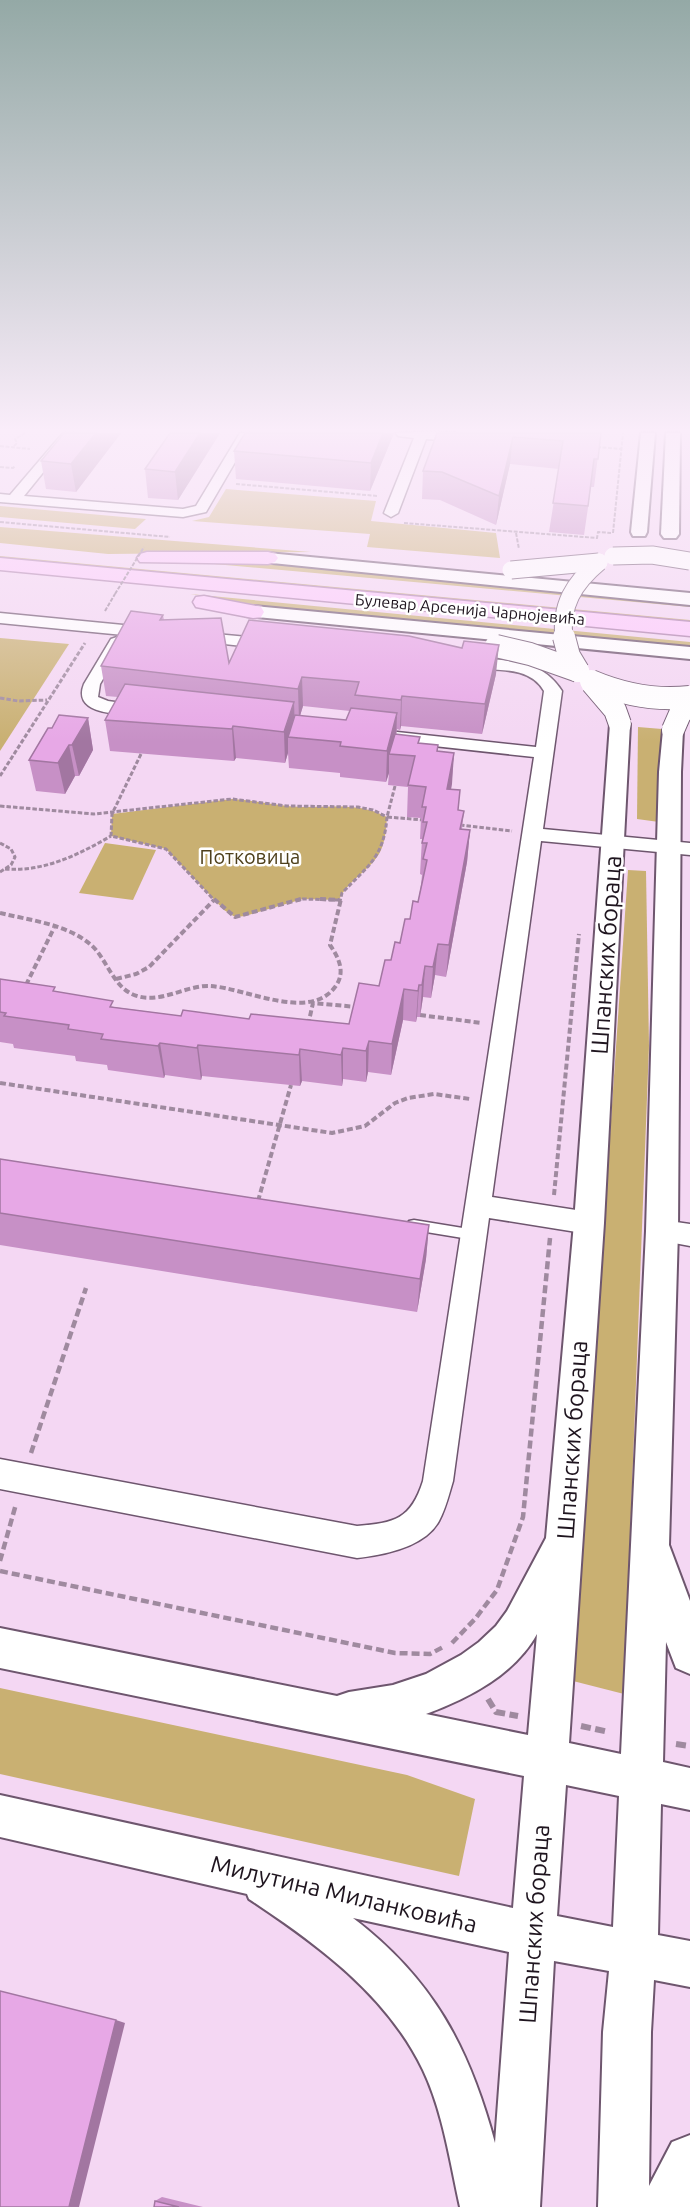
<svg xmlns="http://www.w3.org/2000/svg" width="690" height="2207" font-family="Ubuntu,sans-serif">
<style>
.green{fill:#c9b072}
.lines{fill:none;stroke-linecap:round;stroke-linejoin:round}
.service-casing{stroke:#6e566e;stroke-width:3}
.minor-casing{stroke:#6e566e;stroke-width:3}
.tertiary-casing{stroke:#6e566e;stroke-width:4}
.trunk-casing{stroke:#ae82ad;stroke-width:3}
.path-far4{stroke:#9f8a9f;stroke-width:2;stroke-dasharray:4 1.5;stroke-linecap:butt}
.path-far3{stroke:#9f8a9f;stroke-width:3;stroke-dasharray:4.5 2;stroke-linecap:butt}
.path-far2{stroke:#9f8a9f;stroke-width:4;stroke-dasharray:6 3;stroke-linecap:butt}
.path-far1{stroke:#9f8a9f;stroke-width:4.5;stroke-dasharray:8 4;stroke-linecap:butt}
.path{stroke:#9f8a9f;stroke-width:6;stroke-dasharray:10 4.5;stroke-linecap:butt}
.service{fill:#fff;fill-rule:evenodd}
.minor{fill:#fff;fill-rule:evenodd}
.tertiary{fill:#fff;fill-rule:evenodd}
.trunk{fill:#fccafb;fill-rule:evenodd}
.tertiary-bridge-far1-casing{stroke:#6e566e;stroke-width:19;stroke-linecap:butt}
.tertiary-bridge-casing{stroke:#6e566e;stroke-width:24;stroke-linecap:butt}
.path-bridge{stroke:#9f8a9f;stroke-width:2;stroke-dasharray:4 1.5;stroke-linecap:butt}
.tertiary-bridge-far1{stroke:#fff;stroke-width:17}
.tertiary-bridge{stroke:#fff;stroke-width:22}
.wall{fill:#c790c6;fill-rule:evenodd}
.shaded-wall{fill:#a276a1}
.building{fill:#e7a8e6;stroke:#a276a1;stroke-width:1.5}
.labels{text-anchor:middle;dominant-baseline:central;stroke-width:5;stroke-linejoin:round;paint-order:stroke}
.far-street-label{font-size:16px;fill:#1f151f;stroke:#fff}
.park-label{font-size:20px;fill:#4e401c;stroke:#fff}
.near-street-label{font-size:24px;fill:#1f151f;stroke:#fff}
</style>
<rect width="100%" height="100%" fill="#f4d7f3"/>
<g class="green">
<polygon points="226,489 376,501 371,521 496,533 500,558 367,547 370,534 192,521 209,517"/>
<polygon points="0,506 146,519 135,529 0,517"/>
<polygon points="0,527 311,552 108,554 0,543"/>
<polygon points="0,556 690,620 690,626 0,562"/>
<polygon points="273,563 690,601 690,607 214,564"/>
<polygon points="190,594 690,642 690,646 254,605"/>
<polygon points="0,638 69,644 0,751"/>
<polygon points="638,727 662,729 659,822 637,819"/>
<path d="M232,799C250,800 268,804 287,806C321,810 355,800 387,817C386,829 385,844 379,854C368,872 348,880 339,900L303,899L245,916L235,917L224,910L166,849L111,836L112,814Z"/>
<polygon points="105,843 156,850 133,900 79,893"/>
<polygon points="628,870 646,871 649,1046 624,1694 573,1681"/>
<polygon points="0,1688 407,1775 475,1799 459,1876 0,1774"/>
</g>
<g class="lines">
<defs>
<polygon id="service" points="414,1220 475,1230 480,1231 482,1235 480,1239 475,1240 414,1230 409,1229 407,1225 409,1221"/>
<g id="minor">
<polygon points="63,433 75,433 24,496 183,509 196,506 240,433 252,433 206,512 183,517 0,502 0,494 10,495"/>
<path d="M396,433C411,432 464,429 474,438L468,442L426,439L398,513L391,517L384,513L414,438L398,436Z"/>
<polygon points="0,613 154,628 162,633 154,638 0,623"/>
<polygon points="194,632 270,639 278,644 270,649 188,640 186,637 188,634"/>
<path d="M117,637L125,642L100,684L98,697L108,701L150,707L153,711L150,715L144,716C123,714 71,716 84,684L111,639Z"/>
<path d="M466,658C503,661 540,656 562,691L543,829L690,843V855L541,841L492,1197L589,1212L598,1215L602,1223L598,1231L589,1234L489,1218L453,1481C449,1494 446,1508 439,1521C425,1547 384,1555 357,1558L0,1489V1459L357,1526C395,1523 411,1519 423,1481L534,757L388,741L382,740L379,736L382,732L388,731L536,747L544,691C527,662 488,673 460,667L458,663L460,659Z"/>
<polygon points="662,1220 690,1224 690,1246 653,1239 649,1231 653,1223"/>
</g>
<g id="tertiary">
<polygon points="641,433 655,433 647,532 645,536 633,536 631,532"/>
<polygon points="666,433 680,433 679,534 676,538 664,538 661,534"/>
<polygon points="268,553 690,593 690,605 262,562 259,558 262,554"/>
<polygon points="253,606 690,647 690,659 246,616 244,612 246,608"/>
<path d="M620,718L627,720L630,724L604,1223L569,1743L621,1754L646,1231L659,772L663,730L666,726L673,724L680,726L683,730L681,772L678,1231L669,1545L690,1601V1674L676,1668L666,1642L663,1762L690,1768V1810L661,1804L658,1935L690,1941V1987L654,1980L651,2032L649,2186L672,2142L690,2135V2207H598L603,2032L609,1971L554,1961L540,2207H460C450,2162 443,2112 423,2070C387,1995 317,1944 249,1899L247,1894L0,1837V1795L513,1908L524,1776L0,1668V1628L337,1696L349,1692L393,1685L426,1674L461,1655L479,1642L496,1626L507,1611L546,1538L574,1223L610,724L613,720ZM537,1634L528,1735L426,1714C469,1698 514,1675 537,1634ZM566,1785L619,1796L613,1927L557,1916ZM353,1918L509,1952L495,2143C469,2047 433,1979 353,1918Z"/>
</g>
<g id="trunk">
<polygon points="147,552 268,552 275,554 278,558 275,562 268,564 140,562 137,558 140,554"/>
<polygon points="0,558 690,622 690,636 0,570"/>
<polygon points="204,596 261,607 264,612 261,617 253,618 196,607 193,602 196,597"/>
</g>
</defs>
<use href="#service" class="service-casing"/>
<use href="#minor" class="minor-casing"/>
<use href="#tertiary" class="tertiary-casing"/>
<use href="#trunk" class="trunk-casing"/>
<g class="path-far4">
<polyline points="0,446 30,449"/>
<polyline points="14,446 17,443 15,439 25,433"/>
<polyline points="597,447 622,449"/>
<polyline points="0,467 13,468 15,466"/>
<polyline points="236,484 378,496"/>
<polyline points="0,522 170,537"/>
<polyline points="404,523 597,538 598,532 611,533"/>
<polyline points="516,533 519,549"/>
<polyline points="613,533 623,433"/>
<polyline points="105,611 115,594"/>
</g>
<g class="path-far3">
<polyline points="0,698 18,701 47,700"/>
<polyline points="141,754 112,814 111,836 166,849 215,901"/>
<polyline points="0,776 85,643"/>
<polyline points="395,786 387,817 424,820"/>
<path d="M0,806L94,814L232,799L287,806L358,807L373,810L387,817C384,857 368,866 342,893L340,901"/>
<polyline points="460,825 512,831"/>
<polyline points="0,843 11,849 15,857 11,865 0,872"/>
<path d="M5,869C44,872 78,855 111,836"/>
<polyline points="296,901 303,899 339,900"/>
</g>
<g class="path-far2">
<polyline points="214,899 235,917 301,899"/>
<polyline points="320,899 339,900"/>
<path d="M0,913C29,920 66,924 90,944C107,958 112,986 134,995C160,1005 185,985 210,986C246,988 309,1022 335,987C346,973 339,958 330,945L341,899"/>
<polyline points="116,979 136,974 149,967 214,900"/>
<polyline points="26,985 54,928"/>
<polyline points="420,1015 482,1023"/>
<polyline points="308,1025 313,1003 357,1007"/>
<polyline points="0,1083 332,1133 365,1126 395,1103 408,1098 434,1094 470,1099"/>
<polyline points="554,1195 579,934"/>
<polyline points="258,1201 291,1085"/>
</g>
<g class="path-far1">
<polyline points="31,1453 86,1288"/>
<polyline points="0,1561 16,1504"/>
<polyline points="0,1571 395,1653 430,1654 445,1646"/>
<polyline points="452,1643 475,1619 497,1590 523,1517 550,1238"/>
</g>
<g class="path">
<polyline points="488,1699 496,1712 518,1716"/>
<polyline points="581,1726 609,1732"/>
<polyline points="676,1744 690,1746"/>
</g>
<use href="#service" class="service"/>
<use href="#minor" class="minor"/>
<use href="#tertiary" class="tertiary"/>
<use href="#trunk" class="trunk"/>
<defs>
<g id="tertiary-bridge-far1">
<polyline points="613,556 652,555 690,561"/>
<polyline points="511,570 599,562"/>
<path d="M564,639C560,605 574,583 599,562"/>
</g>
<g id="tertiary-bridge">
<polyline points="564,637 569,656 578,671"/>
<polyline points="496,646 530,654 578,671"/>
<path d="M591,681C624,695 655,701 690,697"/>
<polyline points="592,683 615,710 620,724"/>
<polyline points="673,730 680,714 690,704"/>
</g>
</defs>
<use href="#tertiary-bridge-far1" class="tertiary-bridge-far1-casing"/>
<use href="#tertiary-bridge" class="tertiary-bridge-casing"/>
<polyline class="path-bridge" points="115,594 144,547"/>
<use href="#tertiary-bridge-far1" class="tertiary-bridge-far1"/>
<use href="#tertiary-bridge" class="tertiary-bridge"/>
</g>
<g class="wall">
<polygon points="64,433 121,433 76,492 46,489 41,461"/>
<polygon points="220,433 178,500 148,498 145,469"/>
<polygon points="394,433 370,491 236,479 234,451"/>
<polygon points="437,433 601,433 594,487 591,487 584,535 549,532 559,469 510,464 496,525 440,500 422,499 423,471"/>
<path d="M163,615L164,620L229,663L496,674L482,734L401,726L400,730L397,729L396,735L420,737L419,743L438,745V751L454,753L451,789L458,810L464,811L462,829L470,830L467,862L446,977L435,975L431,998L423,997L420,1017H417L416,1022L403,1020L391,1075L368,1072L366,1082L343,1079L342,1086L302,1081L300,1086L202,1076L201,1080L165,1075L164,1078L108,1070L107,1065L76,1061L75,1056L14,1048L13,1044L0,1042V979L56,992L114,1007L181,1016L349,1024L379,986L418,902L421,885L422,875L420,874L422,839H420L421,818L407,817L408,787L388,785L389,773L386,782L340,777V773L289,768L288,753L285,763L236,758L234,761L110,751L105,720L118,697L106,696L101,666ZM303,706L350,711L346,720L300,716Z"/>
<polygon points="88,718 93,750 79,776 75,776 65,794 36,791 29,760 52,728"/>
<polygon points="0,1159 429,1225 426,1259 417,1312 0,1245"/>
<polygon points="162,2197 203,2207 154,2207 155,2201"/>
</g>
<g class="shaded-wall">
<polygon points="96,433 121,433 76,492 71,464"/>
<polygon points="200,433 220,433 178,500 175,472"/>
<polygon points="383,433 394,433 370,491 371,463"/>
<polygon points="513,437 510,464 496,525 499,496"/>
<polygon points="499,645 496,674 482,734 485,704"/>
<polygon points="302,677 303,706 299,719 298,689"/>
<polygon points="402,696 401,726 400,730 401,700"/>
<polygon points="294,702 295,733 288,737 288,753 285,763 284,732"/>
<polygon points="397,713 396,744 389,754 389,773 386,782 387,751"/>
<polygon points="88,718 93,750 79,776 72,745"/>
<polygon points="233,726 236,758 234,761 232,729"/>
<polygon points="69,745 75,776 65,794 58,763"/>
<polygon points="454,753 452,784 445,821 447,789"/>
<polygon points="470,830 467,862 446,977 449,945"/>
<polygon points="438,944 435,975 431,998 433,967"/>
<polygon points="425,966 423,997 420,1017 422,985"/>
<polygon points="419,985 417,1017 416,1022 418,991"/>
<polygon points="404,989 403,1020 391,1075 392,1044"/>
<polygon points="369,1041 368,1072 366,1082 366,1051"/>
<polygon points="160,1043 165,1075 164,1078 158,1046"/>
<polygon points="198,1045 202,1076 201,1080 197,1048"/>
<polygon points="343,1048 343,1079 342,1086 341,1055"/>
<polygon points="300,1049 302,1081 300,1086 299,1055"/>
<polygon points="429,1225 426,1259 417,1312 420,1279"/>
<polygon points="116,2020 125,2023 79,2207 69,2207"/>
</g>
<g class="building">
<polygon points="64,433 96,433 71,464 41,461"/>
<polygon points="170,433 200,433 175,472 145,469"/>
<polygon points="245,433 383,433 371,463 234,451"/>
<polygon points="437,433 601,433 598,459 594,459 588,506 553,503 563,441 513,437 499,496 442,472 423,471"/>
<polygon points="131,611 163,615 160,620 221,618 229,663 249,620 409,636 462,648 464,641 499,645 485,704 402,696 401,700 355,695 359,682 302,677 298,689 101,666"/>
<polygon points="125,684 294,702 284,732 233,726 232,729 105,720"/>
<polygon points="351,708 397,713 387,751 340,746 341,742 288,737 295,715 346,720"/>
<polygon points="59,715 88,718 72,745 69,745 58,763 29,760 48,728 52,728"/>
<polygon points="395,734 420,737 418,743 438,745 437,751 454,753 447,789 460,790 458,810 464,811 460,829 470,830 449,945 438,944 433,967 425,966 422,985 419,985 418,991 404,989 392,1044 369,1041 366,1051 343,1048 341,1055 300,1049 299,1055 198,1045 197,1048 160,1043 158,1046 101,1039 103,1034 68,1029 69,1025 4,1016 6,1013 0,1012 0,979 55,987 53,991 113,1001 110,1007 181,1016 183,1010 249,1019 251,1014 349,1024 359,983 379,986 385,960 391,960 395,942 400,943 405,919 410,919 413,901 418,902 427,860 423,859 427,843 422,843 427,822 423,822 426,807 422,807 426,787 408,785 415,756 389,754"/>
<polygon points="0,1159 429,1225 420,1279 0,1213"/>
<polygon points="0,1991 116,2020 69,2207 0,2207"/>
<polygon points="155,2201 179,2207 154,2207"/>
</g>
<linearGradient id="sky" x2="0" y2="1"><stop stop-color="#94a9a6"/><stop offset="0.58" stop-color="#faedfa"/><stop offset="1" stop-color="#faedfa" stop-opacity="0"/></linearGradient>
<rect width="690" height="742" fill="url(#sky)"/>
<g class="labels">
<g class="far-street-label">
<text transform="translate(470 609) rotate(5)">Булевар Арсенија Чарнојевића</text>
</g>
<g class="park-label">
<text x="250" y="856">Потковица</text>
</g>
<g class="near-street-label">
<text transform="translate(606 955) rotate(-86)">Шпанских бораца</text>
<text transform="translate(572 1440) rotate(-86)">Шпанских бораца</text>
<text transform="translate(344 1894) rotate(13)">Милутина Миланковића</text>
<text transform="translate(534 1924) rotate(-86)">Шпанских бораца</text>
</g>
</g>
</svg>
